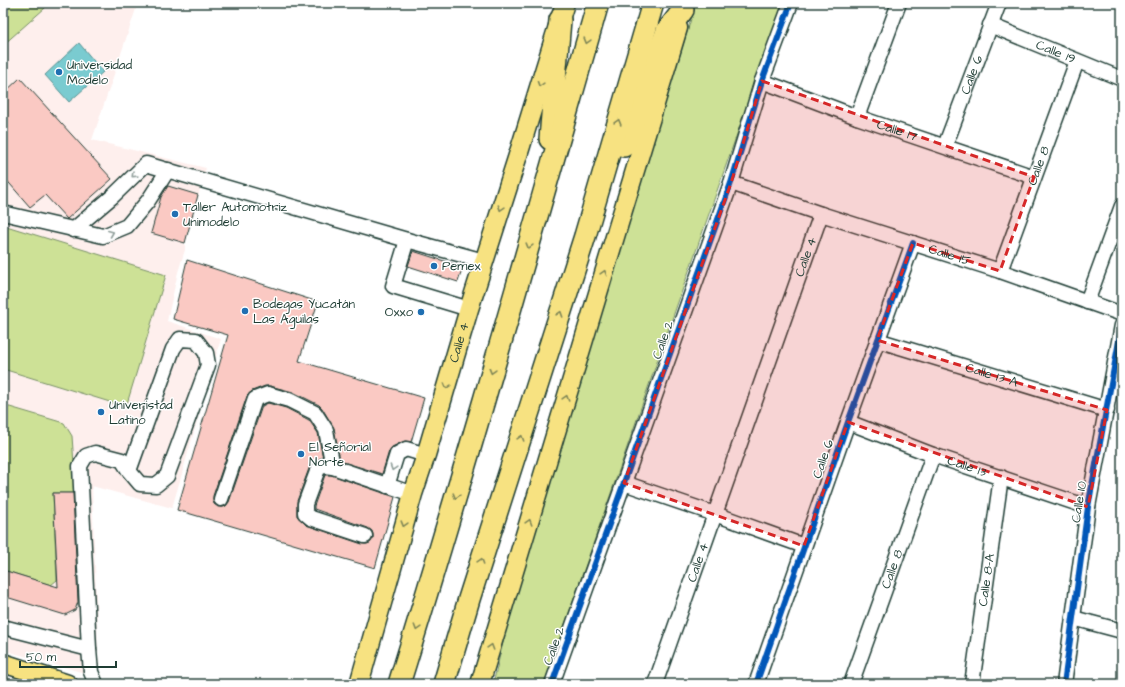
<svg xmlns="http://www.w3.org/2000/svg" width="1125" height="687" font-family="'Architects Daughter',sans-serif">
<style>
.built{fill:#feefed}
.green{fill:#cde196;stroke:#768f65}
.water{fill:#7acbd0;stroke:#569292}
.building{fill:#fac9c3;stroke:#1f3d34}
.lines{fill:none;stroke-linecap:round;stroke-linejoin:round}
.minor-casing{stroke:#1f3d34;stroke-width:17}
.major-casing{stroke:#1f3d34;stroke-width:21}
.highway-casing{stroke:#1f3d34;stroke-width:24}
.minor{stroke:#fff;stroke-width:14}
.major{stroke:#f7e281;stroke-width:18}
.highway{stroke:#f7e281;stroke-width:21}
.cycleway-casing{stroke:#fff;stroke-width:8}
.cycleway{stroke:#0057b8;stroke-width:6}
.oneway{stroke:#808757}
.oneway2{stroke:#8f9e9a}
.marked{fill:#d62828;fill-opacity:0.2;stroke:#d62828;stroke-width:3;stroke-dasharray:8 5;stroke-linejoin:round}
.poi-dot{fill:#1f6fb2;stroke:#fff;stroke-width:1.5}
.labels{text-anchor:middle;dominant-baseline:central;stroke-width:3;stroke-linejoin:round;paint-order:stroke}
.street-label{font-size:13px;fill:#1f3d34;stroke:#fff}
.poi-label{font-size:13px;fill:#1f3d34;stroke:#fff;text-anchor:start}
</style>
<rect width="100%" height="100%" fill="#fff"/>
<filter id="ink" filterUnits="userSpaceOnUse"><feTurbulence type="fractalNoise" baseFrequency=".025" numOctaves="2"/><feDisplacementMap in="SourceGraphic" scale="8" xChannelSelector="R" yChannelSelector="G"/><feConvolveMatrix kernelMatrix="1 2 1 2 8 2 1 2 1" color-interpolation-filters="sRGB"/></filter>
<g filter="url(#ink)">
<polygon class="built" points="3,3 138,3 92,140 206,168 185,243 185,250 178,272 167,321 221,339 172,508 92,486 99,677 3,650"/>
<g class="green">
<polygon points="3,3 41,3 45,8 3,45"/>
<polygon points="696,3 783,3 544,684 493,684 520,571"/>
<polygon points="3,225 166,275 126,407 3,369"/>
<polygon points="3,405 64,423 72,436 76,493 53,493 57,580 51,585 3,570"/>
</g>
<polygon class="water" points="79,43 103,72 69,102 45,75"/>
<g class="building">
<polygon points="20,78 112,179 67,219 45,195 30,207 3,176 3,94"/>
<polygon points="168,186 198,195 185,243 151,233 161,197"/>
<polygon points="413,251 463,267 458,282 408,266"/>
<polygon points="187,260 318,302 299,361 424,398 411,442 405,441 392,447 389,451 382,474 340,461 334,428 322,408 319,405 293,392 270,386 265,386 252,391 247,396 213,496 213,501 214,504 218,507 223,507 226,506 229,502 262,406 268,403 286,408 309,420 318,433 323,458 314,462 310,466 297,501 297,516 306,525 362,544 367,544 370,543 373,539 373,534 372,531 368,528 314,509 314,506 325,475 331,475 395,497 375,568 177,510 228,335 173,319"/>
<polygon points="53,493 73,493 78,602 75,610 65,615 3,596 3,570 58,587"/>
</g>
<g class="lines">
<defs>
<g id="minor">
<path id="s1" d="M990,25L1122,79"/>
<path id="s2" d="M762,81L857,117L1034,177"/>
<polyline points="857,117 899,3"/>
<path id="s3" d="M945,146L999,3"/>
<path id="s4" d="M731,183L821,214L1000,271L1122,314"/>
<polyline points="3,213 103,236 127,226 148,201 168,170"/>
<polyline points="73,230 113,196 146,164 407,240 484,261"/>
<polyline points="407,240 393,286 469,309"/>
<path id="s5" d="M1000,271L1077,61"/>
<polyline points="1087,302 1122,206"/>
<path id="s6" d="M877,340L1107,410"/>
<path id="s7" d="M848,422L933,455L1088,507"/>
<polyline points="333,467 323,466 318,469 305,504 305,513 311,518 365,536"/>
<polyline points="624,483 715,514 804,546"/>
<polyline points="387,486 397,454 406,449 426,455"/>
<polyline points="221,499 255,399 268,394 289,400 315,413 326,430 333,467 413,494"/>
<polyline points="1073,618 1122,631"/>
<polyline points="3,627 89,649"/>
<polyline points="96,684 91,672 89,649 80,466 86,456 95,453 122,460 129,471 140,484 156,485 167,476 208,365 206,353 196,340 180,339 173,349 129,471"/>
<polyline points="552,684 731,183 762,81 791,3"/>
<path id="s8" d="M655,684L821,214"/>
<polyline points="756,684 848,422 913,243"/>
<path id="s9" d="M851,684L933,455"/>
<path id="s10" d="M972,684L1001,477"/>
<polyline points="1064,684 1088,507 1122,325"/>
</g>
<g id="major">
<polyline points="3,663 68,684"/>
<path id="s11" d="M359,684L413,494L426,455L469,309L520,149L565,3"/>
<polyline points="480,684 678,28"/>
</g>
<g id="highway">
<polyline points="550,139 560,20"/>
<polyline points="624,146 667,31 683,10"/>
<path d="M399,684C469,458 533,230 598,3"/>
<polyline points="444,684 469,599 585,236 653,3"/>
</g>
</defs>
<use href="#minor" class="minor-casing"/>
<use href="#major" class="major-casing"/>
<use href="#highway" class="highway-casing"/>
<use href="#minor" class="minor"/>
<use href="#major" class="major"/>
<use href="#highway" class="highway"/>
<defs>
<g id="cycleway">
<polyline points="552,684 731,183 762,81 791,3"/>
<polyline points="756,684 848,422 913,243"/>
<polyline points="1064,684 1088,507 1122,325"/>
</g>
</defs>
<use href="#cycleway" class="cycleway-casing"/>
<use href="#cycleway" class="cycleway"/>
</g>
<defs><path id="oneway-chevron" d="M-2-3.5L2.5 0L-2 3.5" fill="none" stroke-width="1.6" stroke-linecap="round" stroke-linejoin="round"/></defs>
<g class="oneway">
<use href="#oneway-chevron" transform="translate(587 41) rotate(106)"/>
<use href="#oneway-chevron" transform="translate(540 84) rotate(107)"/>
<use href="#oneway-chevron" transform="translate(618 122) rotate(-74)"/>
<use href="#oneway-chevron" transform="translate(501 208) rotate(108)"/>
<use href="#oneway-chevron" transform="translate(529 246) rotate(106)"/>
<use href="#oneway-chevron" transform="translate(604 273) rotate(-73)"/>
<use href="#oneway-chevron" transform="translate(560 314) rotate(-72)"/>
<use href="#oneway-chevron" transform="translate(492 371) rotate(106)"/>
<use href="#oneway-chevron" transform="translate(447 386) rotate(106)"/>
<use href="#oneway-chevron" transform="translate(566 398) rotate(-73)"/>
<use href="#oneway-chevron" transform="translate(521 438) rotate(-72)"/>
<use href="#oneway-chevron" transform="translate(456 496) rotate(106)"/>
<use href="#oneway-chevron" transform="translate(529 522) rotate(-73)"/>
<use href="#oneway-chevron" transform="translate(404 524) rotate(106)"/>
<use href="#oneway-chevron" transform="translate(481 561) rotate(-72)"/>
<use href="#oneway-chevron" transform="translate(417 628) rotate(107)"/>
<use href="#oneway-chevron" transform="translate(491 647) rotate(-73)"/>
</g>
<g class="oneway2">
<use href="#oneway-chevron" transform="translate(134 175) rotate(136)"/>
<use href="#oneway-chevron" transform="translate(111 233) rotate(-22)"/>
<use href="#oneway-chevron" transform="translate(393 468) rotate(108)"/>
</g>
</g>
<path class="marked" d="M762,81L1034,177L1000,271L913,243L877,340L1107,410L1088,507L848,422L804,546L624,483L731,183Z"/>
<g class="poi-dot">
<circle cx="59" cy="72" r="4"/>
<circle cx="175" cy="214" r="4"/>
<circle cx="434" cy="266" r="4"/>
<circle cx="245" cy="311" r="4"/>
<circle cx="421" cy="312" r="4"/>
<circle cx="101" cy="412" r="4"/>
<circle cx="301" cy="454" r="4"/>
</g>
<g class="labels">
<g class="street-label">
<text stroke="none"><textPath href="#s1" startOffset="71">Calle 19</textPath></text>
<text stroke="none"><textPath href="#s3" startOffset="76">Calle 6</textPath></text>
<text stroke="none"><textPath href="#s2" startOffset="144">Calle 17</textPath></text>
<text stroke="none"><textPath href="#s5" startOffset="112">Calle 8</textPath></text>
<text stroke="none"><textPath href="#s4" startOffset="230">Calle 15</textPath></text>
<text stroke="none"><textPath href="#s8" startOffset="453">Calle 4</textPath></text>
<text transform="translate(663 340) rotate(-70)">Calle 2</text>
<text stroke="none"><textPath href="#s11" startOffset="356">Calle 4</textPath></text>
<text stroke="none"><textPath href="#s6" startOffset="120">Calle 13 A</textPath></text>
<text transform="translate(823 459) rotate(-71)">Calle 6</text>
<text stroke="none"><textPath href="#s7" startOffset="127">Calle 13</textPath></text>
<text transform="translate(1079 502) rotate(-81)">Calle 10</text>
<text stroke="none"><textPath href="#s8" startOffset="129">Calle 4</textPath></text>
<text stroke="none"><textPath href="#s9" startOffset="122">Calle 8</textPath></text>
<text stroke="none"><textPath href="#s10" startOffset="105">Calle 8-A</textPath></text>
<text transform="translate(554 646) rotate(-70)">Calle 2</text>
</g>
<g class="poi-label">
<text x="67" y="65">Universidad<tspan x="67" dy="15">Modelo</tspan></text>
<text x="183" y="207">Taller Automotriz<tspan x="183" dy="15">Unimodelo</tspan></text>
<text x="442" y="266">Pemex</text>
<text x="253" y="304">Bodegas Yucatán<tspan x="253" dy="15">Las Aguilas</tspan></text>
<text x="413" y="312" text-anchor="end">Oxxo</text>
<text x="109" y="405">Univeristad<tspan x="109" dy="15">Latino</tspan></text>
<text x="309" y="447">El Señorial<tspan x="309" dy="15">Norte</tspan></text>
</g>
</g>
<rect width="1125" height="687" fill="none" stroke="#fff" stroke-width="16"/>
<rect x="8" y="8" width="1109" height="671" fill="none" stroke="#1f3d34" stroke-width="1.5" filter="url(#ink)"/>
<path d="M20 661v6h96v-6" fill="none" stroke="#1f3d34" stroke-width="2"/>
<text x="26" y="661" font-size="12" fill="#1f3d34" stroke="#ffffff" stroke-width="3" paint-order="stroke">50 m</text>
</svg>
